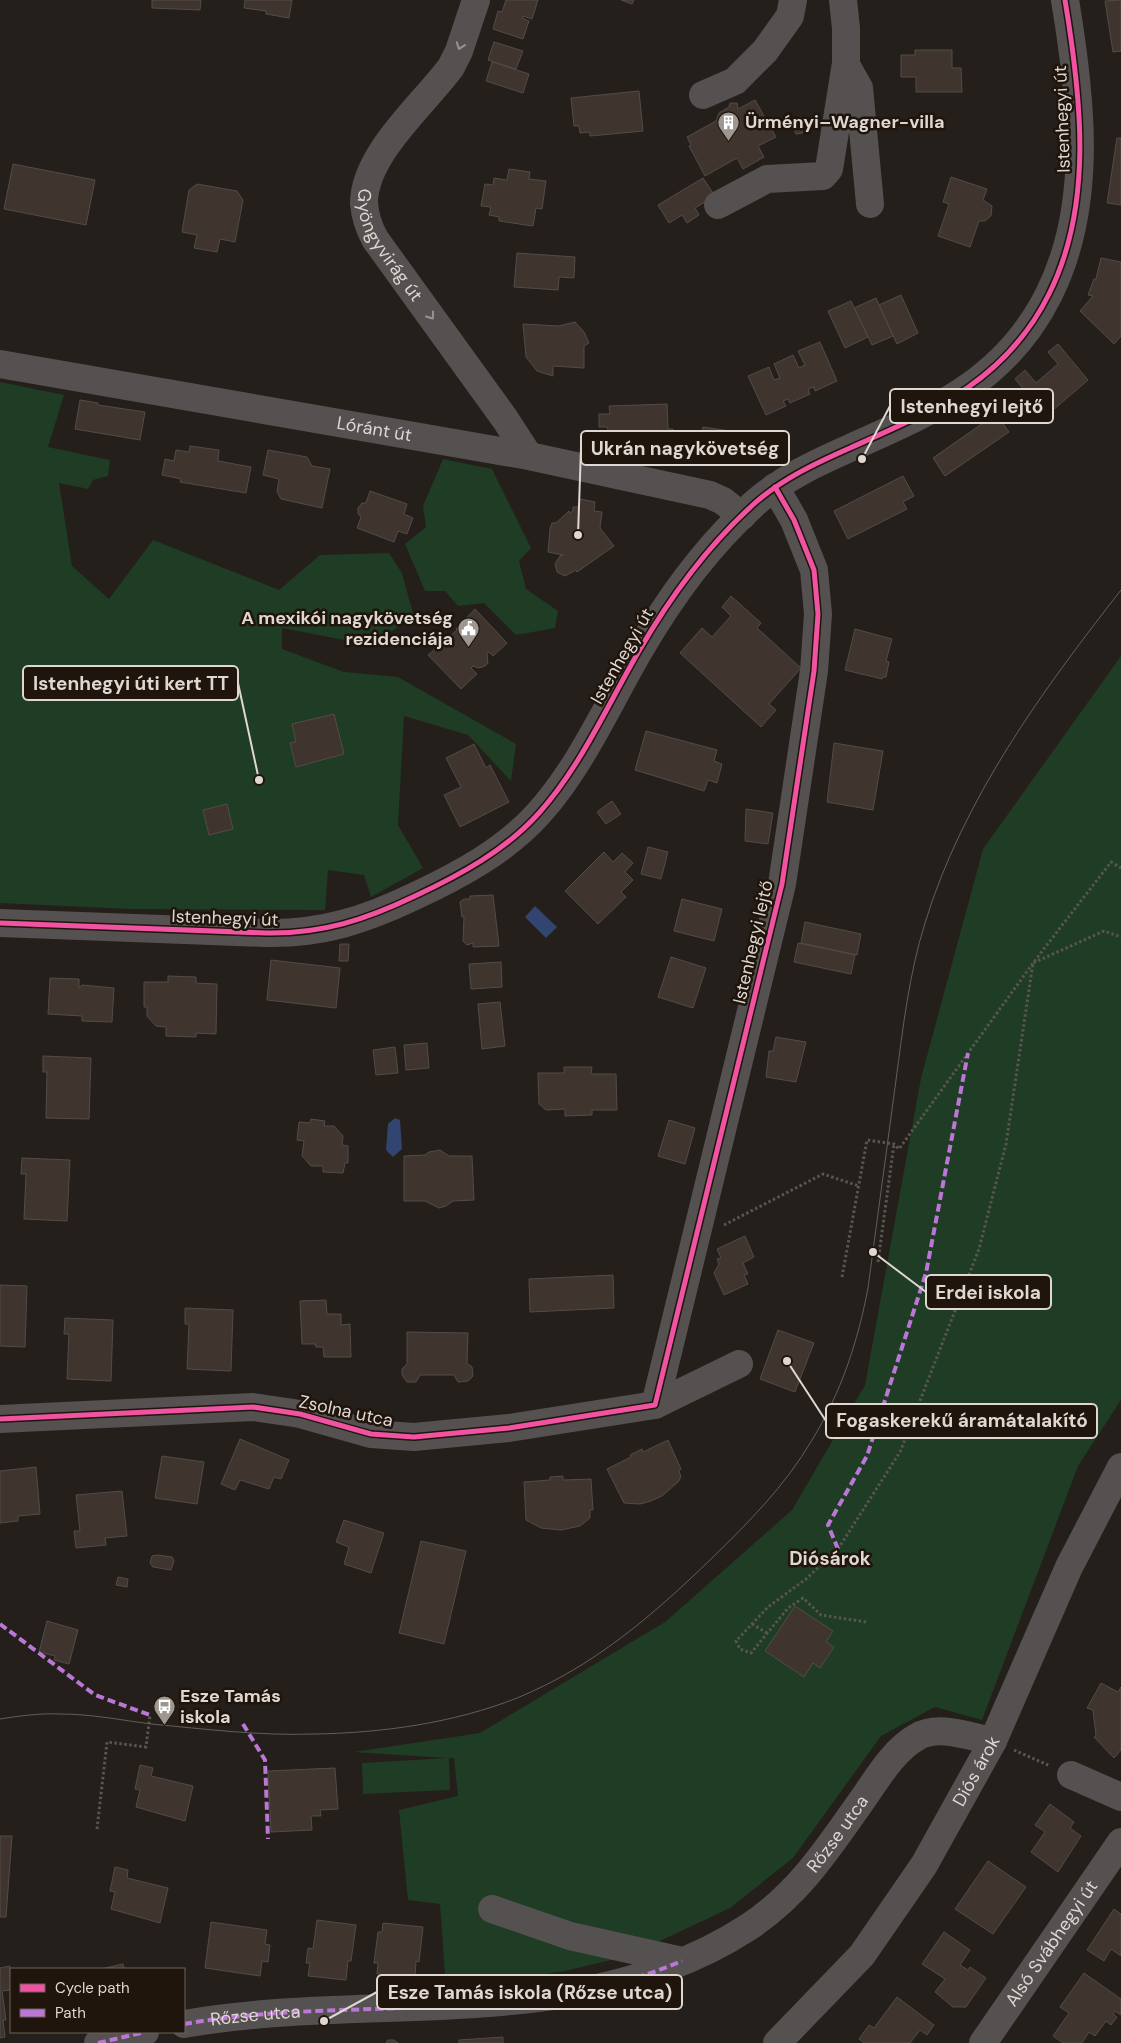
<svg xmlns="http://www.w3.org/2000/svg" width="1121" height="2043" font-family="'DM Sans',sans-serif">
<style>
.green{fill:#1f3c24}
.water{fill:#314570}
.building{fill:#40342f;stroke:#514c48}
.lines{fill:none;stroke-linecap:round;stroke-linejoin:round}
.path{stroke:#585552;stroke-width:3;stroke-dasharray:2.5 2.5;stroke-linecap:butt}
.minor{stroke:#555150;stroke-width:28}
.tram{stroke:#615e5b;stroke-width:1}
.quiet{stroke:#ba77d6;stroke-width:4;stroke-dasharray:8 4;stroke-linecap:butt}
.cycleway-casing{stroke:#20150c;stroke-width:8}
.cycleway{stroke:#f153a3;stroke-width:5}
.oneway{stroke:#9a9490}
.labels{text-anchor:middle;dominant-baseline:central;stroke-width:5;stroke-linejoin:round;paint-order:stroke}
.street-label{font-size:18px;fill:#dfd7d1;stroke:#20150c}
.poi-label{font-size:18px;font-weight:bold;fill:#dfd7d1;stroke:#20150c;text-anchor:start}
.neighbourhood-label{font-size:19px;font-weight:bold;fill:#dfd7d1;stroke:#20150c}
.leader{fill:none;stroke:#dfd7d1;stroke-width:2}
.callout-dot{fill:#dfd7d1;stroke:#20150c;stroke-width:2}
.callout{fill:#20150c;stroke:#dfd7d1;stroke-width:2}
.callout-label{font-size:19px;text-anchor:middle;font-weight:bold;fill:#dfd7d1}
</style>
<rect width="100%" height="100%" fill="#241f1a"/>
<g class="green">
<polygon points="0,382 64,395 48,447 110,460 108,476 93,480 88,489 59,483 72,566 109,599 153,540 279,590 320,555 389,553 402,573 414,617 370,645 282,628 282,649 344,672 398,677 516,744 511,781 468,735 404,716 398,825 423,868 371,897 364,875 328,870 325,910 130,909 0,903"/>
<polygon points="443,459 492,469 531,548 519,561 526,589 558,611 555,628 516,635 484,603 458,606 445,591 425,591 405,544 426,527 423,506"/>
<polygon points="1121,656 1121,1400 1078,1466 982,1720 935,1707 881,1736 793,1858 730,1908 628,1956 565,1971 446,1989 440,1904 408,1900 399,1810 458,1796 454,1758 449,1758 450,1790 363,1794 362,1763 447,1758 354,1752 480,1733 665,1622 792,1510 865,1385 921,1078 983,849"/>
</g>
<g class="water">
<polygon points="535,906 557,927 546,938 525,917"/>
<polygon points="395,1118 400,1120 402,1149 393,1157 386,1150 388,1124"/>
</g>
<g class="building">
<polygon points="152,0 201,0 200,10 152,8"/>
<polygon points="245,0 292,0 289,18 266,14 266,11 244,8"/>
<polygon points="506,0 538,0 532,19 523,16 522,18 529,21 523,39 493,29 498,11 502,12"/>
<polygon points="621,0 634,0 632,4"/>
<polygon points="1121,0 1121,51 1113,52 1105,1"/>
<polygon points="494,42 523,51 516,69 488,60"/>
<polygon points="915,50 952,50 952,68 961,68 962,92 916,92 916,77 901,77 901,55 915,55"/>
<polygon points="492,62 529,74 523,93 486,81"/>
<polygon points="639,91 643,131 590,136 590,132 580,133 579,126 574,126 571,98"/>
<polygon points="755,100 776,137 758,146 764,157 743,169 737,158 705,176 689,146 691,145 687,137 716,121 719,113 729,107 730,103 737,103 738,109"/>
<polygon points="801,117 803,133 796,134 790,119"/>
<polygon points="1117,138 1121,138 1121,205 1107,203"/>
<polygon points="13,164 95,180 86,225 4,209"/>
<polygon points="509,169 530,172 529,179 546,181 542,209 536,208 533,226 499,221 499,217 489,215 491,207 481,206 485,184 493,185 494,178 507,180"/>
<polygon points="951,177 987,189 983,200 992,206 991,216 985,221 979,221 970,247 938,236 949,204 943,202"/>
<polygon points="703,178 715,196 695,208 699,215 687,223 682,215 669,223 658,205"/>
<polygon points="197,184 237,191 243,200 235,242 220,239 217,252 194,248 197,235 182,232 189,190"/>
<polygon points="517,253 575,257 574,278 559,277 558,290 514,287"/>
<polygon points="1101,258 1121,262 1121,336 1114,344 1080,311 1093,296 1088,295 1094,279 1096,279"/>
<polygon points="901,295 918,333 897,344 879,305"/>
<polygon points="876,298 893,336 872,345 854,308"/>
<polygon points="851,301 868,337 845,348 828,311"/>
<polygon points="575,322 584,332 589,343 584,346 584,368 553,366 553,376 537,371 526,357 523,324 559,326"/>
<polygon points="820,342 837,381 815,391 814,387 808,389 810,394 790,403 788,399 783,401 786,406 766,415 748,376 769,367 774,380 780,378 774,364 793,355 799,368 805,365 798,351"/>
<polygon points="1058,344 1088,380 1046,416 1015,379 1025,370 1036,383 1058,364 1048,352"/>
<polygon points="80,400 98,403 98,405 145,412 140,440 75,429"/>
<polygon points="667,404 668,429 673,429 674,443 652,444 644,451 634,452 627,445 622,445 622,435 610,435 607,427 599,427 599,414 610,414 609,406"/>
<polygon points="996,414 1009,432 945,476 933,458"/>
<polygon points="703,427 737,432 733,459 698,454"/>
<polygon points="190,446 219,450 218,461 251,467 246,493 180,482 181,479 162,475 165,459 174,461 176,450 189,452"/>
<polygon points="268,450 307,457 312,466 330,469 322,508 281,499 277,492 279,479 263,475"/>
<polygon points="903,476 914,496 903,502 907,509 848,539 834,511"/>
<polygon points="370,491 407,504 404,514 413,518 407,534 398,531 394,542 357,528 361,517 358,514 358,508 362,503 366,503"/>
<polygon points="580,499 595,502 594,511 602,512 600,528 614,546 577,572 576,570 565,576 557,572 555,564 560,556 563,555 548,552 550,529 552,523 556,523 569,511 570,513 573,511 573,507 578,507"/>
<polygon points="731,596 761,623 757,628 801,668 769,704 776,710 761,727 680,653 702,628 712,637 731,616 722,607"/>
<polygon points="475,609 507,643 493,656 489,652 487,653 488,663 485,666 479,668 473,666 471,668 477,674 461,689 428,655 457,630 456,629"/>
<polygon points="855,629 892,639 886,661 889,662 886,677 883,677 882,679 845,670"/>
<polygon points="334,714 344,754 296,767 290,743 296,742 292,724"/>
<polygon points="646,731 717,750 714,761 722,764 717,783 708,780 704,791 635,770"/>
<polygon points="834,743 883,751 873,810 827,802"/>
<polygon points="474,744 486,768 490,765 509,802 460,827 444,795 461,787 446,758"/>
<polygon points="612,801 621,814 606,824 597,812"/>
<polygon points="227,804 233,829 209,835 203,810"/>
<polygon points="746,809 773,813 768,844 745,841"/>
<polygon points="648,847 668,852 661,879 641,874"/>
<polygon points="604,852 613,862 622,853 633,863 625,872 633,880 621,892 626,897 598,924 565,891"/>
<polygon points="493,895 499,946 473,947 473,943 467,945 463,941 464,917 462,917 460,902 464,899 470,899 470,896"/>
<polygon points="682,899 722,909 714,941 674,931"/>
<polygon points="805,922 861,934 857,955 801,943"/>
<polygon points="798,943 855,955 851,974 794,962"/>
<polygon points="340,944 349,944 348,961 339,961"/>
<polygon points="671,957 706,968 693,1008 658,997"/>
<polygon points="271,960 340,968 336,1008 267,1000"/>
<polygon points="501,962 502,987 471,989 469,964"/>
<polygon points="168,976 196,977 196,983 217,984 216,1034 196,1033 196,1037 166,1036 166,1027 156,1026 147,1016 147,1007 144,1007 144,982 168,982"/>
<polygon points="50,978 79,979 79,988 82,985 114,988 112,1022 82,1021 82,1016 48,1014"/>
<polygon points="500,1002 505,1046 482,1049 478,1004"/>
<polygon points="776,1037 806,1042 796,1082 766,1077 769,1051 773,1051"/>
<polygon points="427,1043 429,1068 406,1070 404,1045"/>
<polygon points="395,1047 398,1073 376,1075 373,1050"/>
<polygon points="43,1056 91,1058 89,1119 46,1118 47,1072 43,1072"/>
<polygon points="564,1067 592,1067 591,1074 616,1074 617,1110 592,1110 592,1115 565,1116 565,1109 546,1110 539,1104 538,1073 564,1073"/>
<polygon points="311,1119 325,1121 324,1126 334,1126 343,1136 342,1145 348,1146 348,1163 345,1163 343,1173 323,1172 323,1166 311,1166 302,1156 304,1141 297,1140 299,1122 310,1123"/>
<polygon points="669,1120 695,1128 685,1164 658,1156"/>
<polygon points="440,1150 449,1156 472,1156 474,1200 453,1201 446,1206 439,1208 425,1201 404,1201 404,1156 425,1155 429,1152"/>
<polygon points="22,1158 70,1160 67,1221 24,1219 26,1174 21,1174"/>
<polygon points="745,1236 754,1257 743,1263 748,1274 744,1275 748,1284 724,1295 714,1273 719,1264 717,1259 721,1258 717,1249"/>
<polygon points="613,1275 614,1308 530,1312 529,1279"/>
<polygon points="0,1285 27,1286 25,1347 0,1346"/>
<polygon points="326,1300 327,1314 341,1314 341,1325 350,1324 351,1357 324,1357 323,1347 316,1347 315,1344 302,1344 300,1301"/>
<polygon points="185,1308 233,1310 231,1371 187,1369 189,1324 185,1324"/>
<polygon points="65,1318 113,1320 111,1381 67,1379 69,1334 64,1334"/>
<polygon points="778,1330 814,1343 795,1392 760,1379"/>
<polygon points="407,1332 468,1333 467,1363 472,1367 473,1376 468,1381 458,1382 454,1375 420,1375 416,1382 407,1382 402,1375 402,1369 407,1364"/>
<polygon points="240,1439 289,1460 281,1479 274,1477 269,1489 240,1480 235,1490 221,1484"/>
<polygon points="668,1440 681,1469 679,1471 681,1477 678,1482 662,1496 651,1501 640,1504 624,1503 607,1469 631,1457 630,1455 642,1449 643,1452"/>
<polygon points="162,1456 204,1462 197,1504 155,1498"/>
<polygon points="36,1467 40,1514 18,1516 18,1521 0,1523 0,1471"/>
<polygon points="563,1476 563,1480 591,1479 593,1510 590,1510 590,1518 580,1526 561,1530 541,1528 526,1520 524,1482 550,1480 550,1477"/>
<polygon points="122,1491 127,1536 105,1538 106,1545 76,1548 74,1531 80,1531 76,1495"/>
<polygon points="344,1520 384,1533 371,1573 344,1564 349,1547 336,1542"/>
<polygon points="421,1541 466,1551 444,1644 399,1633"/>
<polygon points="157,1555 172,1557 174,1561 171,1570 153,1567 150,1563 152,1556"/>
<polygon points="118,1577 128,1579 127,1587 116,1585"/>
<polygon points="795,1606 833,1631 826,1642 834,1647 820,1668 813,1663 804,1677 765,1651"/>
<polygon points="47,1621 78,1630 69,1664 54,1660 55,1656 39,1652"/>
<polygon points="1101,1683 1118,1692 1121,1687 1121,1750 1114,1758 1094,1737 1096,1735 1093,1710 1087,1708"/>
<polygon points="140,1765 153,1768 151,1776 193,1786 185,1821 136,1807 140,1790 135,1789"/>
<polygon points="335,1768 338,1809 320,1810 321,1816 311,1816 312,1830 271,1832 268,1771"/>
<polygon points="1050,1804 1074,1822 1070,1828 1081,1836 1058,1872 1031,1852 1045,1832 1035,1825"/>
<polygon points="0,1836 12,1836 6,1917 0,1917"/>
<polygon points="988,1861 1026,1887 993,1934 955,1909"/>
<polygon points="115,1867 128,1870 127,1878 168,1888 160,1923 111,1909 115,1892 110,1891"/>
<polygon points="1114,1909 1121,1914 1121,1956 1111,1949 1104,1961 1087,1950"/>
<polygon points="317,1920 356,1925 351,1961 348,1961 346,1980 308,1976 310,1963 306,1963 308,1948 313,1949"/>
<polygon points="211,1922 267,1930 265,1944 270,1945 268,1962 262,1961 260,1976 205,1968"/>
<polygon points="383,1923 423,1927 419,1962 416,1961 415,1978 377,1974 378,1963 374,1963 378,1932 382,1932"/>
<polygon points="944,1932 970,1950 960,1965 968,1970 970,1967 986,1978 966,2007 953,2007 935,1992 945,1979 922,1964"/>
<polygon points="123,1964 124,1969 101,1969"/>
<polygon points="10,1966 11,1990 2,1991 6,2020 3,2020 5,2037 0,2038 0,1968"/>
<polygon points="1084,1973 1121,1999 1121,2015 1115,2011 1113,2014 1117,2017 1111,2025 1106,2021 1095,2036 1089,2032 1082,2043 1063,2043 1053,2036 1069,2013 1060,2007"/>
<polygon points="897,1997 934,2025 927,2035 920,2030 910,2043 864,2043 859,2039 869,2025 874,2028"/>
<polygon points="503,2037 503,2043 459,2043 459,2040"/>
<polygon points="388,2040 394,2040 398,2043 386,2043"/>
</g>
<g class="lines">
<g class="path">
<polyline points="724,1225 823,1174 859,1186"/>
<polyline points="878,1262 894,1144"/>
<polyline points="842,1277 867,1140 894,1144 899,1149 1033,963 1111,862 1121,868"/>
<polyline points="866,1622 821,1615 803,1598 788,1608 751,1653 740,1649 736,1641 768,1607 806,1579 838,1549 900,1452 979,1249 1006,1144 1033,963 1104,931 1121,937"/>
<polyline points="752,1624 767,1633"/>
<polyline points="1014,1750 1050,1766"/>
<polyline points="97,1829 107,1742 146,1747 150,1715"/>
</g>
<g class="minor">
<path id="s1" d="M476,0L459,51L451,67C424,104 364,154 364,203C365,216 369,228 375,239L505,419L529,456"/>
<polyline points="846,65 859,88 870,204"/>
<polyline points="703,95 735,81 765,51 790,16 793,0"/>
<polyline points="718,205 767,179 823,176 829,169 846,63 846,28 843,0"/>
<path id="s2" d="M0,364L529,456L710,495L723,501L742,516"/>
<path d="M0,923L266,933C322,934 365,920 415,896C460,875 506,850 539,813C581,766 607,706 639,651C670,597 709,544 756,502C784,478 816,463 850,448C933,411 1006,381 1049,294C1094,204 1081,96 1065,0"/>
<polyline points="655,1405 782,884 814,671 818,614 814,570 794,520 775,487"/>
<polyline points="0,1419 253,1407 300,1414 371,1434 414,1437 509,1428 655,1405 739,1364"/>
<polyline points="1071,1775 1121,1797"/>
<polyline points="492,1909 570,1936 682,1961"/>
<path id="s3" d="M184,2024C370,1991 580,2036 747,1928C797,1896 827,1850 860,1803C876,1781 892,1751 917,1737C939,1724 970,1737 993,1741"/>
<polyline points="98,2043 145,2032"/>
<path id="s4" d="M777,2043L862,1955L924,1865L993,1741L1069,1567L1121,1467"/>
<path id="s5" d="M983,2043L1121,1842"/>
</g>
<path class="tram" d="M0,1719C19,1716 40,1713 60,1714C91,1714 121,1720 151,1724C205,1729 260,1736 314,1734C382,1733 454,1723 517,1698C593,1667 652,1616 710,1560C748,1523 785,1486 812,1440C841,1393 858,1341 868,1288C877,1219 887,1149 896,1080C903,1028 909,974 925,923C963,799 1042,691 1121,590"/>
<g class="quiet">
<polyline points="838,1549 828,1525 867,1456 926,1273 968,1053"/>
<polyline points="0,1624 95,1695 150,1715"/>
<polyline points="243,1724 265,1760 268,1839"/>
<path d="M184,2024C348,1995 525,2028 682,1961"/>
<polyline points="98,2043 145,2032"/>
</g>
<defs>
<g id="cycleway">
<path d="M0,923L266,933C322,934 365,920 415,896C460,875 506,850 539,813C581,766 607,706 639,651C670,597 709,544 756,502C784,478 816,463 850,448C933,411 1006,381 1049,294C1094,204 1081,96 1065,0"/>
<polyline points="0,1419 253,1407 300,1414 371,1434 414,1437 509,1428 655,1405 782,884 814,671 818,614 814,570 794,520 775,487"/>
</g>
</defs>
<use href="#cycleway" class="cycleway-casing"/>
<use href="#cycleway" class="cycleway"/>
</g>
<defs><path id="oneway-chevron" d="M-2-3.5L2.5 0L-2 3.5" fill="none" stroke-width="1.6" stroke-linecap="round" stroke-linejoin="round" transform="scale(1.25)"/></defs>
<g class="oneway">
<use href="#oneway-chevron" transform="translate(460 46) rotate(110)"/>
<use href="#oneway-chevron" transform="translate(431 316) rotate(54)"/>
</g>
<defs>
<symbol id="building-pin" viewBox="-11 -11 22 30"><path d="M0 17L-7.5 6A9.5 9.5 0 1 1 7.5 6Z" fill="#9e9791" stroke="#20150c"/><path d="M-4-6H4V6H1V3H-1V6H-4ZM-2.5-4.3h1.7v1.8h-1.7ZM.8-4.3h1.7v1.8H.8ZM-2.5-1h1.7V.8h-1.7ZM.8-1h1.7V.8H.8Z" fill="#fff"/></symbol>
<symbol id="civic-pin" viewBox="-11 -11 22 30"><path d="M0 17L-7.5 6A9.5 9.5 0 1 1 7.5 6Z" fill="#9e9791" stroke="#20150c"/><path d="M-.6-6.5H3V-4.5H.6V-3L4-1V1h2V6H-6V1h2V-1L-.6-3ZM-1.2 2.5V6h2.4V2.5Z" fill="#fff"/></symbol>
<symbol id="bus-pin" viewBox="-11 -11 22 30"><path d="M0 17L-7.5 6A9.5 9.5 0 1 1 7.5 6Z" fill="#9e9791" stroke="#20150c"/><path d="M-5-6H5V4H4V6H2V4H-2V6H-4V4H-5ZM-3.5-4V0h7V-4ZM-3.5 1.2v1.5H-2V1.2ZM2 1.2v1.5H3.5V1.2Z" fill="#fff"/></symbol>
</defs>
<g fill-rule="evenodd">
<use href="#building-pin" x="716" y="110" width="25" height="34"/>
<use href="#civic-pin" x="456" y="616" width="25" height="34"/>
<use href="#bus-pin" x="152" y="1694" width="25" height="34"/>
</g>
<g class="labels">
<g class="street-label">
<text transform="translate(1062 119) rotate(-92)">Istenhegyi út</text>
<text stroke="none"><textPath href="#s1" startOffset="285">Gyöngyvirág út</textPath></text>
<text stroke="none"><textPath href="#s2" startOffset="380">Lóránt út</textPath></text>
<text transform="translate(622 656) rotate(-60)">Istenhegyi út</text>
<text transform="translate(225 918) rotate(2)">Istenhegyi út</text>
<text transform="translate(753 942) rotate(-77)">Istenhegyi lejtő</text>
<text transform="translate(346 1411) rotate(12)">Zsolna utca</text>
<text stroke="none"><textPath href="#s4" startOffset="339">Diós árok</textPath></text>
<text stroke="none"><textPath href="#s3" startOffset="709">Rőzse utca</textPath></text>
<text stroke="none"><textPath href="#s5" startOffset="121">Alsó Svábhegyi út</textPath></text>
<text stroke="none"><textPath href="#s3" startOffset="72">Rőzse utca</textPath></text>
</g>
<g class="poi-label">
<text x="745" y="122">Ürményi–Wagner-villa</text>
<text x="453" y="618" text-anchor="end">A mexikói nagykövetség<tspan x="453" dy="21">rezidenciája</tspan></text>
<text x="180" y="1696">Esze Tamás<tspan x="180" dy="21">iskola</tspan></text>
</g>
<g class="neighbourhood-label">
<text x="830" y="1558">Diósárok</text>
</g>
</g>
<path class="leader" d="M862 459L890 406M578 535L581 448M259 780L238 683M873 1252L926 1292M787 1361L826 1421M324 2021L377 1992"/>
<g class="callout-dot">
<circle cx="862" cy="459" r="5"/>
<circle cx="578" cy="535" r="5"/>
<circle cx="259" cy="780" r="5"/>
<circle cx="873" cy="1252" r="5"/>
<circle cx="787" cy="1361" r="5"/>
<circle cx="324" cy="2021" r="5"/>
</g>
<g class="callout">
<rect x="890" y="389" width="163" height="34" rx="5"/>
<rect x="581" y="431" width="208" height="34" rx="5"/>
<rect x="23" y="666" width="215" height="34" rx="5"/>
<rect x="926" y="1275" width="125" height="34" rx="5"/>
<rect x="826" y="1404" width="271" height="34" rx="5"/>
<rect x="377" y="1975" width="305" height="34" rx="5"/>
</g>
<g class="callout-label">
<text x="972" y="413">Istenhegyi lejtő</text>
<text x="685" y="455">Ukrán nagykövetség</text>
<text x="131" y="690">Istenhegyi úti kert TT</text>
<text x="988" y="1299">Erdei iskola</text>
<text x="962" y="1427">Fogaskerekű áramátalakító</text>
<text x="530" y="1999">Esze Tamás iskola (Rőzse utca)</text>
</g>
<rect x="10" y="1968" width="175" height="65" fill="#20150c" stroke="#6c635b"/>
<rect x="20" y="1984" width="25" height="8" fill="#f153a3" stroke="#6c635b"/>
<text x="55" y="1993" font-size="15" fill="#dfd7d1">Cycle path</text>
<rect x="20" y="2009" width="25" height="8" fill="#ba77d6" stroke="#6c635b"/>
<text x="55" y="2018" font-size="15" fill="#dfd7d1">Path</text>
</svg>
